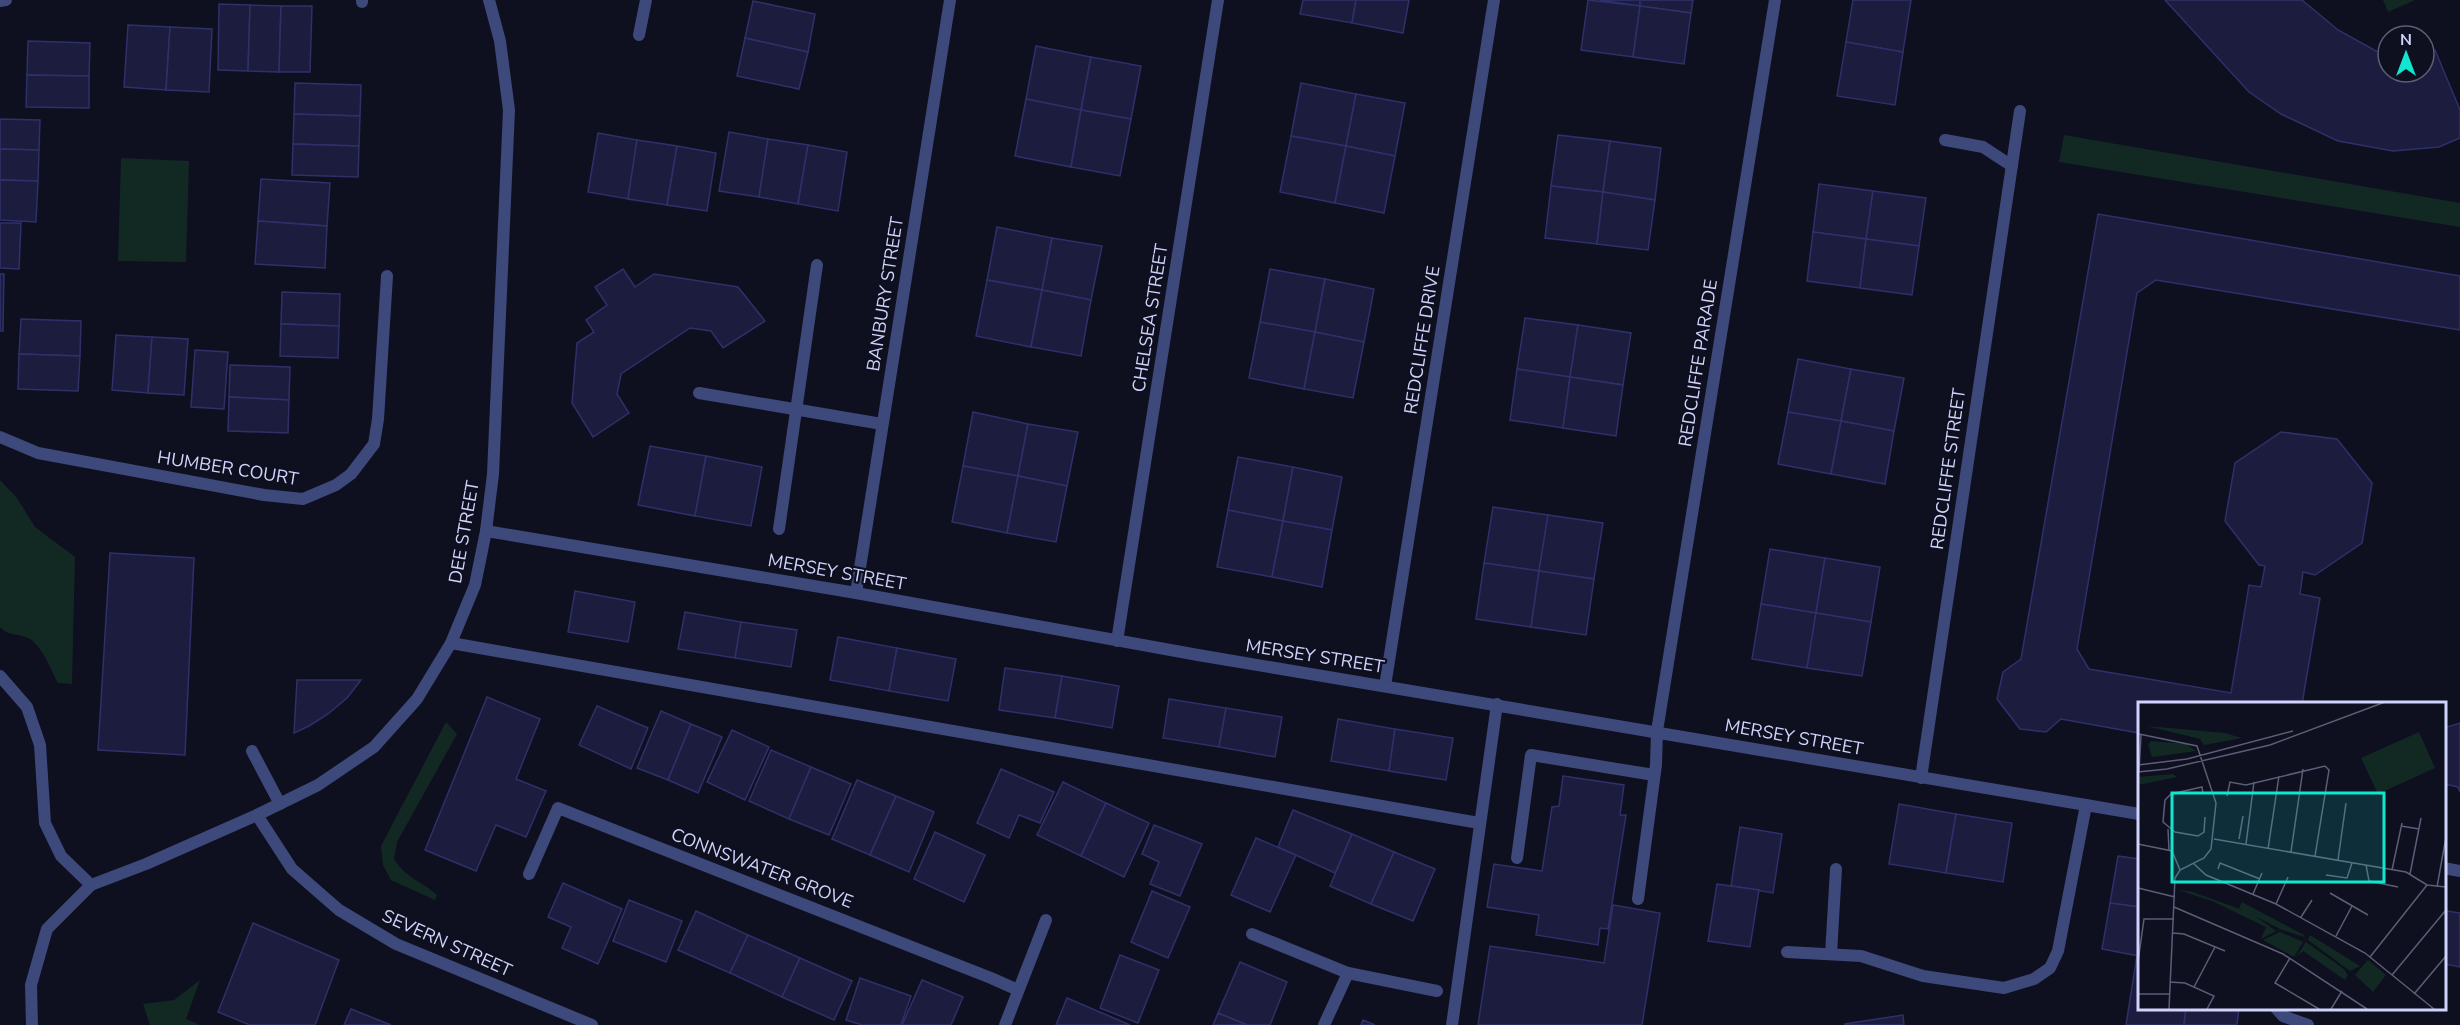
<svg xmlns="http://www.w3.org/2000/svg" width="2460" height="1025" font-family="'Nunito Sans',sans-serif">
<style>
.green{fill:#122923}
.building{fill:#1c1c3f;stroke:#2f3069;stroke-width:1.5}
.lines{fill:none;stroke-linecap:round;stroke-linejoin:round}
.service{stroke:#3d487b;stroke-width:12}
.minor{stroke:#3d487b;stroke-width:12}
.tertiary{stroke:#3d487b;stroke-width:12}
.labels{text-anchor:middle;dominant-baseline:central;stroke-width:4.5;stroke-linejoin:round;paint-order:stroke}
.street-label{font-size:18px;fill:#d0d4fc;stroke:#0e0f1f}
.inset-road{fill:none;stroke:#5c5e77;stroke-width:1.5}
.view{fill:#11e7cf;fill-opacity:0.15;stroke:#11e7cf;stroke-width:3}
.inset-edge{fill:none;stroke:#d0d4fc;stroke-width:3}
</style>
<rect width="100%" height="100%" fill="#0e0f1f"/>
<g class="green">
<polygon points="2383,0 2415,0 2388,12"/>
<polygon points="2064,135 2460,203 2460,227 2059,162"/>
<polygon points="121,158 189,161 186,262 118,261"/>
<path d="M0,480L17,498L35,527L75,557L72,684L58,683C51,670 43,648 30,639C20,633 9,637 0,627Z"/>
<path d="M446,722L457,734L397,842L394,859C407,879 420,880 437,895L435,900L391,880L383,865L381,846Z"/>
<polygon points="200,980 186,1019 200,1025 150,1025 143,1004 174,1000"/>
</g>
<g class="building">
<polygon points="1303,0 1356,0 1352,23 1300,14"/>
<polygon points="1356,0 1409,0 1403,33 1352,23"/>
<polygon points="1588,0 1640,6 1633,57 1581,50"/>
<polygon points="1599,0 1640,0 1640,6"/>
<polygon points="1640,0 1693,0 1691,13 1640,6"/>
<polygon points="1853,0 1911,0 1903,52 1846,42"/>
<polygon points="2165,0 2302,0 2338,30 2376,51 2388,53 2388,72 2424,72 2424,52 2435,50 2460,110 2460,138 2439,147 2393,151 2338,141 2281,114 2249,92"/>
<polygon points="753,1 815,14 808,52 745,38"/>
<polygon points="219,4 250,5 248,71 218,70"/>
<polygon points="250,5 281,6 279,72 248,71"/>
<polygon points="281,6 312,6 310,72 279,72"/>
<polygon points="1640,6 1691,13 1684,64 1633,57"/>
<polygon points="128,25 170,27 166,90 124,87"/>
<polygon points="170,27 212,29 209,92 166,90"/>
<polygon points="745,38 808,52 799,89 737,76"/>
<polygon points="28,41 90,43 89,76 27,75"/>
<polygon points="1846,42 1903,52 1895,105 1837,96"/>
<polygon points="1036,46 1091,57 1081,110 1026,99"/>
<polygon points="1091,57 1141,66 1131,119 1081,110"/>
<polygon points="27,75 89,76 89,108 26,107"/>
<polygon points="295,83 361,85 360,116 294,114"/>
<polygon points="1301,83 1356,94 1346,146 1291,136"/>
<polygon points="1356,94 1405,103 1395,156 1346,146"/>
<polygon points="1026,99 1081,110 1071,167 1015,156"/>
<polygon points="1081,110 1131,119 1120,176 1071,167"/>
<polygon points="294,114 360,116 359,146 293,144"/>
<polygon points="0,119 40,120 39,150 0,149"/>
<polygon points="729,132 768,139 759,197 719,191"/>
<polygon points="598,133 637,140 628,199 588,192"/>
<polygon points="1558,135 1610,141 1603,192 1551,186"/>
<polygon points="1291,136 1346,146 1335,203 1280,192"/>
<polygon points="768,139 808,145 798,204 759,197"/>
<polygon points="637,140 677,146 667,205 628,199"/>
<polygon points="1610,141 1661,148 1655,200 1603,192"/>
<polygon points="293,144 359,146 358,177 292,175"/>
<polygon points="808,145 847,152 838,211 798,204"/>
<polygon points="677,146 716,153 707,211 667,205"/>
<polygon points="1346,146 1395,156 1384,213 1335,203"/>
<polygon points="0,149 39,150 38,181 0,180"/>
<polygon points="261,179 330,183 327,226 258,221"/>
<polygon points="0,180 38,181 36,222 0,220"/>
<polygon points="1819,184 1873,191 1866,239 1813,232"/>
<polygon points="1551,186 1603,192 1597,244 1545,238"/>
<polygon points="1873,191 1926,198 1919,246 1866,239"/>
<polygon points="1603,192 1655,200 1648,250 1597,244"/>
<polygon points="2098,214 2460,276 2460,330 2156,280 2137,293 2077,649 2089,669 2231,693 2249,585 2261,587 2265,566 2259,565 2225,521 2235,463 2281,432 2337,439 2372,483 2362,543 2315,575 2303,572 2300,594 2320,598 2302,704 2139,704 2139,733 2061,719 2046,732 2020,729 1997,699 2003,672 2021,659"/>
<polygon points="258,221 327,226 325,268 255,264"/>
<polygon points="0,223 21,223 19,269 0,268"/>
<polygon points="997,227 1052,238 1042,290 987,280"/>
<polygon points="1813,232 1866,239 1860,288 1807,281"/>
<polygon points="1052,238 1102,246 1091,300 1042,290"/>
<polygon points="1866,239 1919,246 1912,295 1860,288"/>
<polygon points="623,269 635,287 654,274 738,287 765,321 723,348 711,331 690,328 621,374 617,394 629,413 593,437 572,403 577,343 594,332 586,320 607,305 595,287"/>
<polygon points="1270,269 1325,279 1315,332 1260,322"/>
<polygon points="0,274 4,274 3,331 0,331"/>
<polygon points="1325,279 1374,289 1364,342 1315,332"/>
<polygon points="987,280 1042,290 1031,347 976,336"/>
<polygon points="1042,290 1091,300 1081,356 1031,347"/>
<polygon points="282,292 340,294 339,326 281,324"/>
<polygon points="1525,318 1578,325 1570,377 1517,369"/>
<polygon points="21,319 81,321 80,356 19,354"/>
<polygon points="1260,322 1315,332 1304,389 1249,378"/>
<polygon points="281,324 339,326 338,358 280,356"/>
<polygon points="1578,325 1631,333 1623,385 1570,377"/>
<polygon points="1315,332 1364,342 1353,398 1304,389"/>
<polygon points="116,335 152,337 148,393 112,390"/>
<polygon points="152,337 188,339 184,395 148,393"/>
<polygon points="195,350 228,352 224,409 191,407"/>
<polygon points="19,354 80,356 78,391 18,389"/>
<polygon points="1798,359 1851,369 1841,421 1788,412"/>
<polygon points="230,365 290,367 289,400 229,397"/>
<polygon points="1517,369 1570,377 1563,428 1510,420"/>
<polygon points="1851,369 1904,378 1894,431 1841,421"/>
<polygon points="1570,377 1623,385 1616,436 1563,428"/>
<polygon points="229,397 289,400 288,433 228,431"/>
<polygon points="973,412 1028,424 1018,476 963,466"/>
<polygon points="1788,412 1841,421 1831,474 1778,464"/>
<polygon points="1841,421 1894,431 1885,484 1831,474"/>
<polygon points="1028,424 1078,432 1067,486 1018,476"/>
<polygon points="650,446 706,456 695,516 638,505"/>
<polygon points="706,456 762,467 751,526 695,516"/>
<polygon points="1238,457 1293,467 1283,521 1228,510"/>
<polygon points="963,466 1018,476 1007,533 952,522"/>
<polygon points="1293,467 1342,477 1332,530 1283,521"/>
<polygon points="1018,476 1067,486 1056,542 1007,533"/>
<polygon points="1493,507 1548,515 1539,571 1484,563"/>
<polygon points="1228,510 1283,521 1272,577 1217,567"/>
<polygon points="1548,515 1603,523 1594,579 1539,571"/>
<polygon points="1283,521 1332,530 1322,587 1272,577"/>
<polygon points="1770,549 1825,558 1816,613 1761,604"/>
<polygon points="110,553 194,558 185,755 98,750"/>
<polygon points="1825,558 1880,567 1871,622 1816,613"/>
<polygon points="1484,563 1539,571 1531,627 1476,619"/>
<polygon points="1539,571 1594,579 1586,635 1531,627"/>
<polygon points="575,591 635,602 628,642 568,632"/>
<polygon points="1761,604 1816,613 1807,668 1752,659"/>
<polygon points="685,612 741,622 735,658 678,649"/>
<polygon points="1816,613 1871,622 1862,676 1807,668"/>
<polygon points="741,622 797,630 791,667 735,658"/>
<polygon points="838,637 897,648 889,691 830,680"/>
<polygon points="897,648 956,659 948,701 889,691"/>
<polygon points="1005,668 1062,676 1055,718 999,710"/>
<polygon points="1062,676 1119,686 1112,728 1055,718"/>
<polygon points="297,680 361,680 347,698 328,714 309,726 294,733"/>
<polygon points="487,697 540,719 516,779 546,791 526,837 496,825 476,871 425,850"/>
<polygon points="1169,699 1226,708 1219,747 1163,738"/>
<polygon points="597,706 648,728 631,769 579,745"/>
<polygon points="1226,708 1282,717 1275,757 1219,747"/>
<polygon points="661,711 691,724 668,780 637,768"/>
<polygon points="1338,719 1395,729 1389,771 1331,761"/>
<polygon points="2460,723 2460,792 2458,787 2444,784 2444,728"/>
<polygon points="691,724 722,737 698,793 668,780"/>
<polygon points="1395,729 1453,738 1446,780 1389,771"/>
<polygon points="732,730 769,747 745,800 707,782"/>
<polygon points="771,750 811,767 789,819 749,801"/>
<polygon points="811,767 851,784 829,835 789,819"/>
<polygon points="1001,769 1054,792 1040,823 1019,815 1009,838 977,823"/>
<polygon points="1563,776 1624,785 1620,815 1626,815 1608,929 1600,928 1598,945 1536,935 1539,915 1487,907 1494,864 1542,871 1552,807 1559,806"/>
<polygon points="857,780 896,796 870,855 832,839"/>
<polygon points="1063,782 1106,803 1081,856 1037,835"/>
<polygon points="896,796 934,812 909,872 870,855"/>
<polygon points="1106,803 1149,823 1124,877 1081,856"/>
<polygon points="1899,804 1956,814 1946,873 1889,864"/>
<polygon points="1293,810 1352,834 1335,873 1278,847"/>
<polygon points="1956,814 2012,823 2003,882 1946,873"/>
<polygon points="1154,825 1202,844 1180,896 1150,884 1159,862 1142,854"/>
<polygon points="1740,827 1782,834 1773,893 1731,886"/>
<polygon points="935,832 985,855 964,902 914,879"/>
<polygon points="1352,834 1394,852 1371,904 1330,886"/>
<polygon points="1256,838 1296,855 1270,912 1231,895"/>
<polygon points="1394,852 1435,869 1413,921 1371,904"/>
<polygon points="2118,856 2139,859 2139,907 2110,903"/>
<polygon points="563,883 622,909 598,964 562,948 571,927 548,917"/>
<polygon points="1717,884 1759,890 1750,947 1708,941"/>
<polygon points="1152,891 1190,907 1168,958 1131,942"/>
<polygon points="629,900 682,921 666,962 613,941"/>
<polygon points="2110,903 2139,907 2139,956 2102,949"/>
<polygon points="1613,905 1660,913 1642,1025 1478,1025 1490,946 1604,963"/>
<polygon points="2444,910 2447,911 2444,934"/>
<polygon points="696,911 748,935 730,973 678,950"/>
<polygon points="2447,911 2460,913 2460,967 2444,964 2444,934"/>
<polygon points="253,923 339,960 315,1025 250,1025 218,1012"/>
<polygon points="748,935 800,958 782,997 730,973"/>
<polygon points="1120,955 1159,970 1138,1023 1100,1008"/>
<polygon points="2137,955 2139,1008 2186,1008 2184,1025 2126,1025"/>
<polygon points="800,958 852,981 834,1020 782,997"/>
<polygon points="1240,962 1287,982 1270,1025 1247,1025 1218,1013"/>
<polygon points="860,978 911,996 901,1025 862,1025 846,1020"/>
<polygon points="922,980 963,997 951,1025 902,1025"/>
<polygon points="1067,998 1130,1025 1056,1025"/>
<polygon points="2186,1008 2239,1008 2237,1025 2184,1025"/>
<polygon points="351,1009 391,1025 344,1025"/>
<polygon points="1218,1013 1247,1025 1213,1025"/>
<polygon points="1903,1015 1904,1025 1845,1025 1845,1024"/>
<polygon points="1363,1020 1375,1025 1361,1025"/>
</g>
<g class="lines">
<g class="service">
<polyline points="451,643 1479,823"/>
<polyline points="252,751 280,804"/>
<polyline points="1517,858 1531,755 1654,775"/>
<polyline points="1638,899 1656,765 1657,731"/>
<polyline points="1452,1025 1497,704"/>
</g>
<g class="minor">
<polyline points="362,0 362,2"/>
<polyline points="0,1 6,0"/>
<polyline points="639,35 646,0"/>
<polyline points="1945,140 1983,147 2012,166"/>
<polyline points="699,393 882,424"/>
<polyline points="0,437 38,453 264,495 303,499 336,485 351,474 374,444 378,419 387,276"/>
<polyline points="779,529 817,265"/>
<polyline points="856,593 950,0"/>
<polyline points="1117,641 1218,0"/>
<polyline points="0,676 27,707 40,745 45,823 61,856 91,885"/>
<polyline points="1385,686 1494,0"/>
<polyline points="1657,731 1775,0"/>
<polyline points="1921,778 2020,111"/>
<polyline points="257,815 292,869 339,910 396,944 592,1025"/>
<polyline points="529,874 558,808 991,978 1018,990"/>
<polyline points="1252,934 1348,973 1437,991"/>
<polyline points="1787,952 1861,956 1923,976 2004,988 2034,979 2050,968 2058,951 2086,805"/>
<polyline points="1831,954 1836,869"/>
<polyline points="2276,1008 2283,1016 2308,1025"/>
<polyline points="1005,1025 1046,920"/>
<polyline points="1324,1025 1348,973"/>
</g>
<g class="tertiary">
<polyline points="486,531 856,593 1198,655 2139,814"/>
<polyline points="2444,868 2460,871"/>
<polyline points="32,1025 31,985 47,929 91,885 146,864 257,815 318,785 374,747 417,699 451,643 475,585 486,531 493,474 509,110 500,41 489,0"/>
</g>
</g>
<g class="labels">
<g class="street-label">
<text transform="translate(885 294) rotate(-81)">BANBURY STREET</text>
<text transform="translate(1150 318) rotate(-81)">CHELSEA STREET</text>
<text transform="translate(1422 340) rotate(-81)">REDCLIFFE DRIVE</text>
<text transform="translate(1698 363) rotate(-81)">REDCLIFFE PARADE</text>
<text transform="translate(228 468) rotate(9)">HUMBER COURT</text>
<text transform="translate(1948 469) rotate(-82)">REDCLIFFE STREET</text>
<text transform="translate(464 532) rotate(-80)">DEE STREET</text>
<text transform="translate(837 572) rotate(10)">MERSEY STREET</text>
<text transform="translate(1315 656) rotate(9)">MERSEY STREET</text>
<text transform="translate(1794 737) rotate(10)">MERSEY STREET</text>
<text transform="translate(762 868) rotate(21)">CONNSWATER GROVE</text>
<text transform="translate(447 943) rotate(24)">SEVERN STREET</text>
</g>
</g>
<g transform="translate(2138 702)">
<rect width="308" height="308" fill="#0e0f1f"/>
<path d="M9,24L87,31L104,36L66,43L62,37ZM281,30L297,66L240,92L223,56ZM13,39L48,42L58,49L14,55L10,42ZM35,72L39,75L0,83V75ZM40,188L52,189L113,211L138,229L123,237L128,225L74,199ZM104,200L166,233L167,235L144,228L101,206ZM142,230L165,240L156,255L125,238ZM172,233L222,264L212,269L170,238ZM168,240L206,267L210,273L207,278L165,249L158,255ZM230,258L248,273L235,290L217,273Z" fill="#122923"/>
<path class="inset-road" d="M1,32L59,44L78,101L73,147L66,156L42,168L37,176L31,307M0,63L49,57L155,29M1,69L3,33M0,70L29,67L132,43L247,0M65,92L64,85L33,92L27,98L25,120L37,130L60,134L66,130L67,115M89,94L92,80L108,83L187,64L191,68L177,154M263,124L281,127M30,127L31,148M76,137L268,170L289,183L308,185M101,137L105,114M0,142L34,149L42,168M108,142L116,80M130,147L141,74M153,150L165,67M200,158L208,101M56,162L68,173L138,202L227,251L296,307M228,163L231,179L260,185M80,167L82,161L122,177M254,168L264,121M272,172L283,116M188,173L209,176L214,161M299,185L308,135M0,186L37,195M192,191L230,213M115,192L124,171M138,202L150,175M36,205L145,252L229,307M163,215L174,198M35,231L46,232L87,249M198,234L214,204M232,255L289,183M152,256L137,281L181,307M0,260L6,217H36M254,273L308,208M32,280L47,281L76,294L69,307M56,285L77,245M0,292H32M276,292L308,254M193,307L204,289"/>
<path class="view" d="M34,91H246V180H34Z"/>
<rect width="308" height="308" class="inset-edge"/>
</g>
<g transform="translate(2406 54)"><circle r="28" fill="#0e0f1f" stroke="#5c5e77" stroke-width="1.5"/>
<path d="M0-4.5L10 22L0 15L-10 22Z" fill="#11e7cf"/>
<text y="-9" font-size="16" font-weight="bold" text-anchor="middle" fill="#d0d4fc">N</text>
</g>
</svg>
